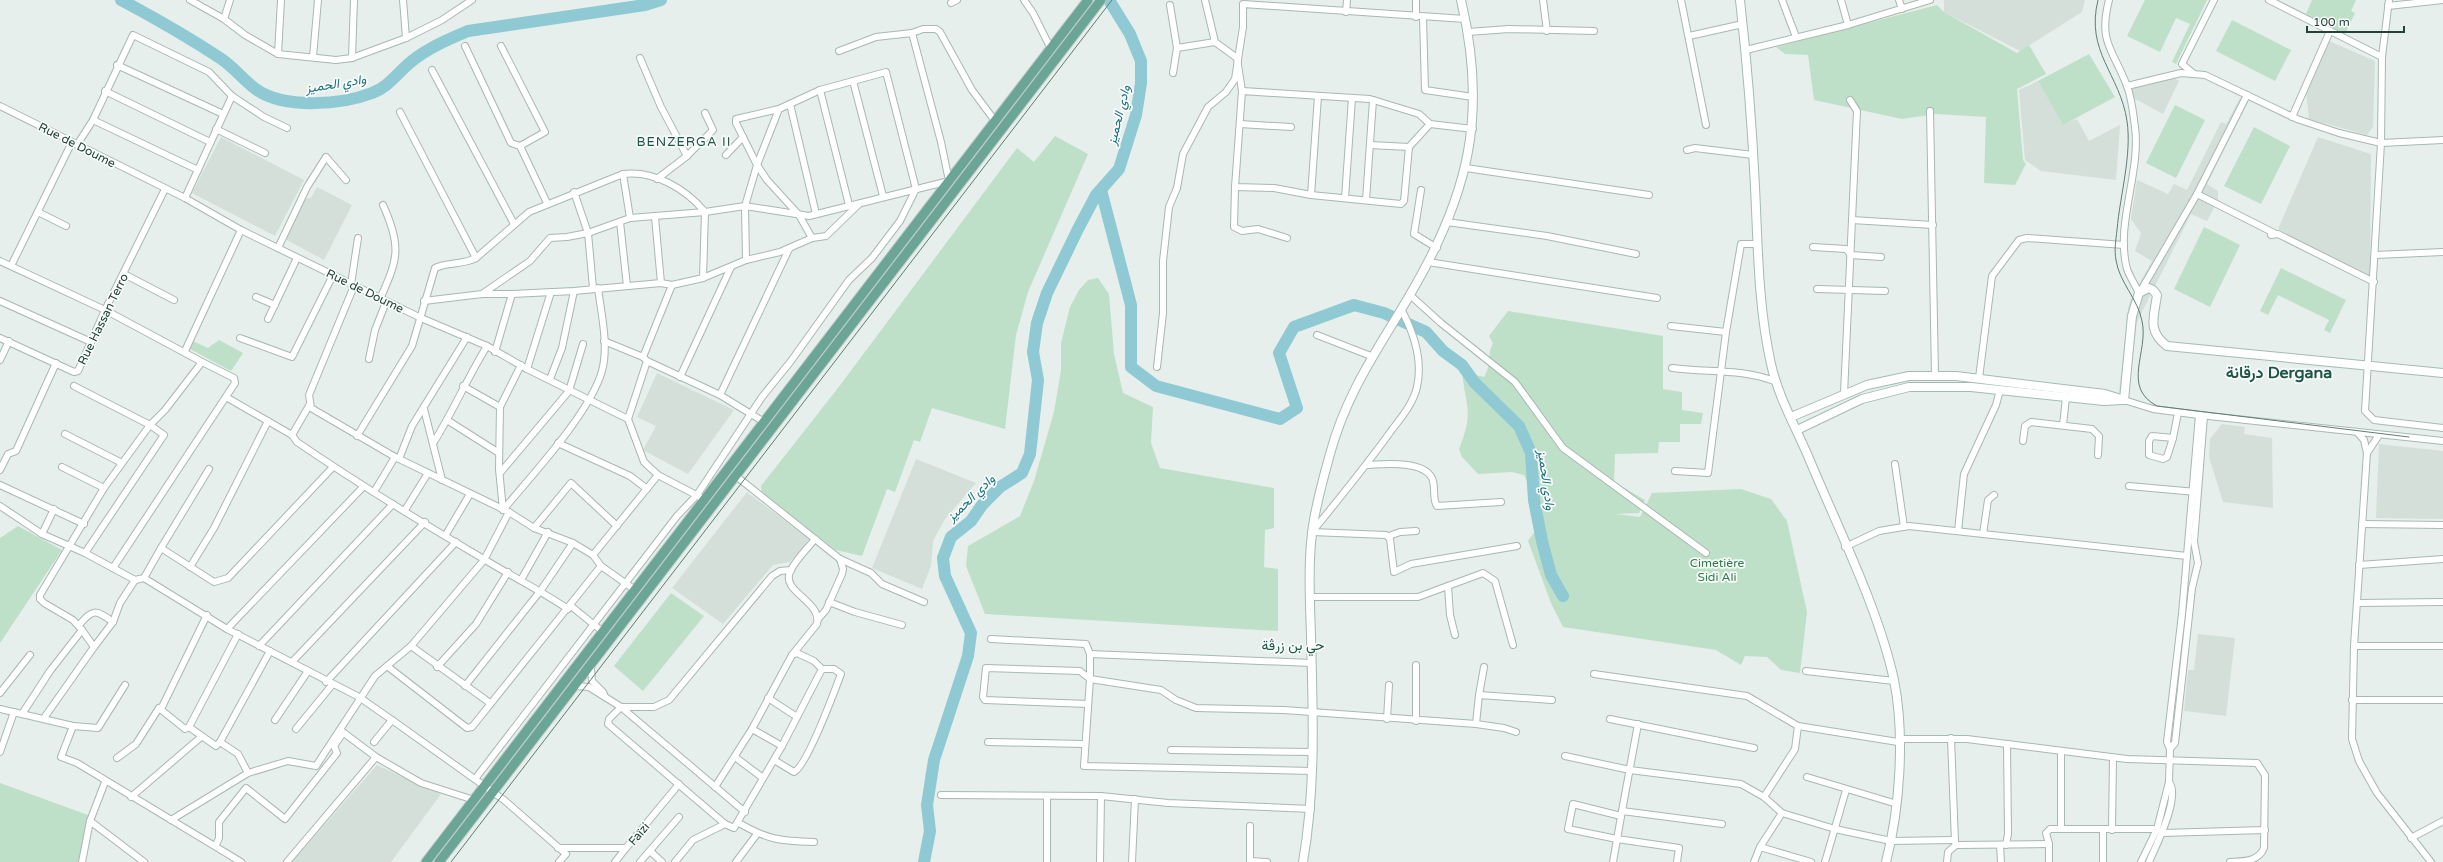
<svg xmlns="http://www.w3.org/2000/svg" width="2443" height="862" font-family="'Varela Round',Vazirmatn,sans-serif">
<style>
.built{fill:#d4dfda}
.green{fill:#bfe0c8}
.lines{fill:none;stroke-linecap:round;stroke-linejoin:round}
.river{stroke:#8ec9d4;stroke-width:12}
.street-casing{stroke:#a8b8b2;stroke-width:8}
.secondary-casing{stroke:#a4bbb3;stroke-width:10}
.primary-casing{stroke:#c2cac8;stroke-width:11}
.street{stroke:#fff;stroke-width:6}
.secondary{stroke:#fff;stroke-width:8}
.primary{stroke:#6aa596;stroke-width:9}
.tram{stroke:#5f7d75;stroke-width:1}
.labels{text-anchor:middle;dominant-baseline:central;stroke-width:3.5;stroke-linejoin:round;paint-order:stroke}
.street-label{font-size:12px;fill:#24423a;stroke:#f7fbf9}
.park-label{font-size:12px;fill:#2d7a4b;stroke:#f7fbf9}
.water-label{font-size:13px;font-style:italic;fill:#1c6f80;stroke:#f7fbf9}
.neighbourhood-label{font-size:13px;letter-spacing:1px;fill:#1f5548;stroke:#f7fbf9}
.quarter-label{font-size:14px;fill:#1f5548;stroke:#f7fbf9}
.district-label{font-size:16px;font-weight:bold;fill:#1f5548;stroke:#f7fbf9}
</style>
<rect width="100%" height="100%" fill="#e6efeb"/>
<g class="built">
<polygon points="1944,0 2085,0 2082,12 2020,51 1944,12"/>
<polygon points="2329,41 2375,61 2373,127 2367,135 2309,119 2306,92"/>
<polygon points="2173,77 2179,81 2163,114 2130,96 2135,86"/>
<polygon points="2038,81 2063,124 2077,119 2089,141 2120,125 2116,180 2041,171 2025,160 2019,90"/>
<polygon points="2240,98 2248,102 2207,184 2218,191 2218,200 2207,221 2191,214 2137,322 2128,393 2119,392 2128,309 2130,300 2152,261 2135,251 2141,233 2131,219 2137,180 2168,194 2174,184 2187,190 2221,122 2226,124"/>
<polygon points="221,137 304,180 275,236 192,193"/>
<polygon points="2318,137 2371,154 2370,277 2278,229"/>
<polygon points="317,187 352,205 324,260 285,239 303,199 311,198"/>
<polygon points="657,373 734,410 688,474 643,450 656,426 637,417"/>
<polygon points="2222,424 2245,427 2244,434 2272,438 2273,508 2223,502 2209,457 2210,439"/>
<polygon points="2379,444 2443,451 2443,519 2376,518"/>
<polygon points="916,459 976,483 945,519 933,541 931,566 922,589 872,568"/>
<polygon points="747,492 809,539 790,562 773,565 723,624 672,588"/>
<polygon points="2198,634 2235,638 2226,716 2184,711 2188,670 2194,670"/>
<polygon points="377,765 441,794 391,862 292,862"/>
</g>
<g class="green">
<polygon points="2145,0 2207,0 2176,64 2172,62 2190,24 2176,18 2160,52 2127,36"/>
<polygon points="2312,0 2356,0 2351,11 2355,13 2345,34 2306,14"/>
<polygon points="1937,5 1944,12 2017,53 2029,45 2046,74 2017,89 2023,160 2026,164 2015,185 1984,183 1986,117 1936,114 1902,119 1814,100 1808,55 1785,54 1776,47"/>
<polygon points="2232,20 2291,50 2275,81 2216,51"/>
<polygon points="2089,54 2115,97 2063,125 2038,81"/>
<polygon points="2175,105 2205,120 2176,178 2146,163"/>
<polygon points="2254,127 2290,146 2261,204 2224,186"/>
<polygon points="1055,136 1088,154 1028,292 1016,335 1005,429 932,408 920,442 914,440 895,492 887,489 862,556 836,550 762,493 761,486 838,388 1017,148 1034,162"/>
<polygon points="2204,227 2240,245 2210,307 2174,289"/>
<polygon points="2281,268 2346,300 2330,333 2324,330 2329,320 2278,295 2268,315 2260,311"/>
<polygon points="1098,278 1109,294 1114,354 1123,393 1153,407 1151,443 1160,468 1274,488 1274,528 1265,530 1264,567 1278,569 1278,631 985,614 966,566 968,546 1020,516 1034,481 1054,412 1061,370 1061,343 1070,307 1079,290 1088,280"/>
<path d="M1508,311L1663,336V389L1682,392V410L1703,413L1701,424H1680V442H1659L1658,453L1615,454L1614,482L1645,500L1639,513L1616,514L1640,517L1652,493L1741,489L1771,499L1787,521L1807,612L1800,673L1781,670L1767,657L1745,656L1741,665L1716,650L1563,627L1551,603L1528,541L1541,522L1540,511L1524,475L1512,472L1478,474L1462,457L1459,449C1474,412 1466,408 1462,372L1484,377C1493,362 1486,357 1493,343L1489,336Z"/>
<polygon points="219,340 243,353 231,371 190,349 193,341 208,348"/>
<polygon points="18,526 62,550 0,643 0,538"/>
<polygon points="671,593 704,616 643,691 614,666"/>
<polygon points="0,783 88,815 79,862 0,862"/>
</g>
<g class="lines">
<g class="river">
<path d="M121,0C155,18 188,37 220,58C234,67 244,81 257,90C285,109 341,105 372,93C389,87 398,72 412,61C428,48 449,39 468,31L645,5L661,0"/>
<polyline points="1101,190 1131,305 1131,367 1156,386 1280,419 1297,408 1279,353 1294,327 1354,305 1384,313 1426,332 1443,351 1462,365 1475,383 1519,426 1531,453 1534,500 1542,541 1551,575 1563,596"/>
<polyline points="924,862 930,831 927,805 934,760 968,656 971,633 945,576 943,558 951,537 971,521 982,505 1000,487 1022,473 1030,454 1038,380 1033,352 1037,323 1047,293 1078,229 1096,195 1119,169 1136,115 1141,83 1141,61 1130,34 1109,0"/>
</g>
<defs>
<g id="street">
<polyline points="190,0 224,19 245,35 278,54 336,60 352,58 406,38 442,20 472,0"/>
<polyline points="403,0 406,38"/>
<polyline points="1024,0 1033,13 1051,49"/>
<polyline points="1205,0 1215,42 1237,58 1242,91"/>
<polyline points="1416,0 1416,17"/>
<polyline points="1543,0 1547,31"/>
<polyline points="1681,0 1706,125"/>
<polyline points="1782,0 1796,37"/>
<polyline points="1841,0 1848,25"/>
<polyline points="1899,0 1902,9"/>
<path d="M2109,0C2098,43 2113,49 2127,86C2132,99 2133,113 2135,127C2141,173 2115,224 2127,269C2130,277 2135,285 2139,293"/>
<polyline points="2269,0 2382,57"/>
<polyline points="2389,0 2382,57 2381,143 2365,411 2374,420 2443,428"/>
<polyline points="951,3 957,0"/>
<polyline points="1170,5 1177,48 1173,73"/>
<polyline points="2388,6 2443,0"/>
<polyline points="1346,12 1347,0"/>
<polyline points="1423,17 1425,90 1473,97"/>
<polyline points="224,19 230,0"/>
<polyline points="1468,32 1509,29 1594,31"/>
<polyline points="912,33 923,29 936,29 940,32 972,90 995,121"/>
<polyline points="1689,36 1743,24"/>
<polyline points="465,46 511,143 520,146"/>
<polyline points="501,46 545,132 520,146 547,203"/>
<polyline points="1177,48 1215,42"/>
<polyline points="1746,50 1848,25 1930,0"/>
<polyline points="278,54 281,0"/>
<polyline points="313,57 318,0"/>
<polyline points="352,58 354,0"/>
<polyline points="640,58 661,107 687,156"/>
<polyline points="117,65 223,114"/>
<polyline points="432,70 514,224"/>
<polyline points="2193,73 2182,64 2214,0"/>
<polyline points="853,81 883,196"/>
<polyline points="2127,86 2181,73 2205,75 2297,119 2339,133 2381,143 2443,140"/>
<polyline points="820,90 849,205"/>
<polyline points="105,91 210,142"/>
<polyline points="790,104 816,214"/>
<polyline points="0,106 185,198 241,230 421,318 487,346 527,369 628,419 644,462 658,475 700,497"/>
<polyline points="779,109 736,119 736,123 757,165 767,180 799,215 812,238"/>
<polyline points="1930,111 1935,375"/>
<polyline points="400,112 476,258"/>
<polyline points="2292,117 2330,31"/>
<polyline points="93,120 198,170"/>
<polyline points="1240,124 1291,127"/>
<polyline points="1430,124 1419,114 1370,99 1242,91 1235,187 1274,188 1311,195 1401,204 1404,201 1409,147 1430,124 1473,129"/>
<polyline points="216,129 265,153"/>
<polyline points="77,145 93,120 133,35 209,72 232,96 264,117 287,128"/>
<polyline points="1370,145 1409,147"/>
<polyline points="1687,150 1695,148 1753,155"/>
<polyline points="726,155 743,137"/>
<polyline points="1466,168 1649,195"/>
<polyline points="623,174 630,218"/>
<polyline points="657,179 687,156 713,130 705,113"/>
<polyline points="1235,187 1234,227 1242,231 1258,229 1287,238"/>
<polyline points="1421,190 1414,234 1437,248"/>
<polyline points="574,192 588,233 593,288"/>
<polyline points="2197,194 2276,234"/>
<polyline points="1311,195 1318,96"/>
<polyline points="185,198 232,96"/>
<polyline points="1345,198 1352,98"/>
<polyline points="1366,200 1373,100"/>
<polyline points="38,212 66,226"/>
<polyline points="655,217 661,283"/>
<polyline points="1852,220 1933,225"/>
<polyline points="620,222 627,286"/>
<polyline points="1447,222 1547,236 1636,254"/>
<polyline points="2271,235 2278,234 2374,282"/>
<polyline points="1813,247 1846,249 1851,255 1881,257"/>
<polyline points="278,248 307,187 326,157 346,180"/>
<polyline points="2375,255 2443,252"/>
<polyline points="0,261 105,310 202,362 165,410 150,425 104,488 40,595 40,599 44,603 73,620 82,630 50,671 22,714"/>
<polyline points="1428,262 1657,298"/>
<polyline points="11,266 72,142"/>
<polyline points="124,274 174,300"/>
<polyline points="351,284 358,238"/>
<polyline points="354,286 309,395 311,408 395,457 509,512 534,528 573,543 593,555 601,566 635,590"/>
<polyline points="1817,289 1885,291"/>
<polyline points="2140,292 2197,194 2247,95"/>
<polyline points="482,294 530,261 550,238 567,237 588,233 630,218 705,212 745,206 809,216 949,181 941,142 912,33 876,37 839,51"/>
<polyline points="1410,295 1441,323 1515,382 1563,448 1706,553"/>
<polyline points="256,297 275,305"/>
<path d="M380,299C398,259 402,247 383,205"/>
<polyline points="0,301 91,342"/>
<polyline points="424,301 482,294 512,294 574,291 661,283 672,285 703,278 746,260 780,252 812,238 826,236 859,204"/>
<polyline points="268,319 297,258"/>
<polyline points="1671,326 1726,332"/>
<polyline points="1317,335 1371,356"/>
<polyline points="0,338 74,372 78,371 105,310 165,189"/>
<polyline points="240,338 292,357 333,275"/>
<polyline points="604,341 643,357 647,361 720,395 764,422"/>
<polyline points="185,351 241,230"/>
<polyline points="495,352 512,294"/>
<polyline points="643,357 672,285"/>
<polyline points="369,359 375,330 386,302"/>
<polyline points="0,360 9,341"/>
<polyline points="1157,367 1163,313 1163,261 1169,207 1177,188 1183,154 1208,107 1226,92 1235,79 1243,27 1243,4 1465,19"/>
<path d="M1672,368C1710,373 1740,368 1777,382"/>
<polyline points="527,369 551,292"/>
<polyline points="680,377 731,267"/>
<polyline points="1979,378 1992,276 2019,240 2027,238 2124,245"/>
<polyline points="550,379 562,348 574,291"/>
<polyline points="74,386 150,425 164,435 85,553"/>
<polyline points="463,386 500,407"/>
<polyline points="1844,394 1857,111 1850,100"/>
<polyline points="720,395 789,249"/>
<polyline points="226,397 292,435"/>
<polyline points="2124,400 2153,409 2199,415 2443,441"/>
<path d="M310,404L292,435L297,442C357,483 419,521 482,558C511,576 540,590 568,609"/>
<polyline points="424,409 442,480"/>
<polyline points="628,419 647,361"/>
<polyline points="447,420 499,453"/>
<polyline points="2063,425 2066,398"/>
<polyline points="2357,432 2364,440 2367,453 2354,646 2352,739 2359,761 2377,793 2431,862"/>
<polyline points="65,434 122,463"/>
<path d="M357,436L412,346L435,268C448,262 463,265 476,258L529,212L623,174C654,170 686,189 705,212L703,278"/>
<polygon points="2152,436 2173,438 2167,457 2163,459 2149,455 2149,441"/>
<polyline points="2173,438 2178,413"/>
<polyline points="2023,441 2025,426 2031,422 2092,429 2099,436 2098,455"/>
<path d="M434,442C453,411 468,377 487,346"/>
<polyline points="558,443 630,476 647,489"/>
<polyline points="2367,453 2379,435"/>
<polyline points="399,459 412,426 467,337"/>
<polyline points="1895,464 1904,527"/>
<path d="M1367,465C1384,464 1423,460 1432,478C1436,487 1432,499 1437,506L1501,502"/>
<polyline points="62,467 104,488"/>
<polyline points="0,470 8,454 16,451 56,363"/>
<polyline points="1675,471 1708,473 1726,332 1741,244 1758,244"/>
<polyline points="500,473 569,391 583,344"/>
<polyline points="736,476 840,559 843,569 842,574 826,610 818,619"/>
<polyline points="0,485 84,524"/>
<polyline points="2129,486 2196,492"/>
<polyline points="374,492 395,457"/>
<polyline points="0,506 42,534 54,509"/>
<polyline points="405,510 428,473"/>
<path d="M503,510C532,475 590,413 602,371C609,345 601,313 598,288"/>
<polyline points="503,510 499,469 500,407 521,365"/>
<polyline points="2362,524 2443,525"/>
<polyline points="534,528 571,483 617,526"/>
<polyline points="1958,531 1964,474 1996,405 2000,390"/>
<path d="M1312,532C1339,499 1366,466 1391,431C1401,418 1413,404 1417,387C1423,360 1414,333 1401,309"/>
<polyline points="1312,532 1386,535 1390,539 1394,572 1411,564 1517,546"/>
<polyline points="42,534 85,553 135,580 144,578 161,548 214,582 228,578 333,467"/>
<polyline points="1983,534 1988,500 1994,495"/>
<polyline points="445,536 470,494"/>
<polyline points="1389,536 1400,532 1416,531"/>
<polyline points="1845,547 1879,531 1909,526 2187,556"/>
<polyline points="161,548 209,469"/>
<polyline points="593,555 658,475"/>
<polyline points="840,559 871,573 882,584 924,602"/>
<polyline points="2359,565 2443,559"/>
<polyline points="190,567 214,528 268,421"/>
<polyline points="113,568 235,383 234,378 202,362"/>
<polyline points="791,570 780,571 772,576 669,700 654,707 621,707 609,719 608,724 725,824 734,828 782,746 822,669 814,661 797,653 792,655"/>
<polyline points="144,578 227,629 359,697 392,720"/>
<polyline points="521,580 548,532"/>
<polyline points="1448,586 1450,615 1455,635"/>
<polyline points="1309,597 1418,597 1483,573 1495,581 1513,645"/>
<polyline points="829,602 855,612 902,625"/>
<polyline points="2357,603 2443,602"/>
<polyline points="571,606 603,632"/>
<polyline points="207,615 162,707 159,708 185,729 189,727 238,634"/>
<path d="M79,625C93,609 95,609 113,622"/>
<polyline points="227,629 363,487"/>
<polyline points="991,639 1086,644 1090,654 1090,679 1084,766 1313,771"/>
<polyline points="259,646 393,504"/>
<polyline points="411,646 490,703"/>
<polyline points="2354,646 2443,646"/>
<polyline points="94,647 113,622 120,603 135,580"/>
<polyline points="1090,654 1311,663"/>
<polyline points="292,662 425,522"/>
<polyline points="387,666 467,728 472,727 601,566"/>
<polyline points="437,667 476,624 508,572"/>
<polyline points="591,668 592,681 603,692 605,697"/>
<polyline points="1806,671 1894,681"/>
<polyline points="1594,674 1747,696 1798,726 1898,742"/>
<polyline points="326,682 456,542"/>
<polyline points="465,686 541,590 573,543"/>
<polyline points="576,686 589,687 621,707 745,812"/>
<polyline points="0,693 30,655"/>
<polyline points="1479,695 1484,667"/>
<polyline points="768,698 797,717"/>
<polyline points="2352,700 2443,700"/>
<polyline points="1088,704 985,700 983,697 986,668 1080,671 1090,679 1161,690 1176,700 1196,708 1284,710 1476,724 1504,728 1516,732"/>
<polyline points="0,709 73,726 61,757 77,763 241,862"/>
<polyline points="44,718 94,647 82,630"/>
<polyline points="1387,719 1389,685"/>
<polyline points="1610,719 1754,748"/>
<polyline points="275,720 308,671"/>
<polyline points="1416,721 1416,665"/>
<polyline points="1476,724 1479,695 1552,700"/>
<polyline points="73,726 98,728 125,685"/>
<polyline points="189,727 216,746 220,742"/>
<polyline points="296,729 332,685"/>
<polyline points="752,729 782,746"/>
<polyline points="340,730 376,757 421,783 474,800"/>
<polyline points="1951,738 1955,842"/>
<path d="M1899,739H1967L2127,759L2257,763L2265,775L2264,848C2258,862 2244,861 2230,862"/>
<polyline points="374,742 392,720 504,800 566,854 559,862"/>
<polyline points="988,742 1084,744"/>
<polyline points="2170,749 2175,743 2192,588 2198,563 2194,542 2204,416"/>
<polyline points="1171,750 1313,752"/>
<polyline points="0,752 14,712"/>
<polyline points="1565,756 1630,770 1741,784 1764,797 1782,813"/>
<polyline points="735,757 763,778"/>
<polyline points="117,758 136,744 159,708"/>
<path d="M774,760L794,772C807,766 835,690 841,674L834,669H822"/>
<polyline points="248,773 238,754 220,742 270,651"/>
<polyline points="1807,777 1897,804"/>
<polyline points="475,779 677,516 697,495 762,397 791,361 849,280 872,258 900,221 916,189 886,72 820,90 779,109 757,165 745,206 746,260"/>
<path d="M715,787L752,729L792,655L817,624C822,601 781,592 790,572C795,560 807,549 815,539"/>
<polyline points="941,795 1101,796 1168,803 1311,809"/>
<polyline points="131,797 201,737"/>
<polyline points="1047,797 1047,862"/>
<polyline points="1764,797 1795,749 1798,726"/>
<polyline points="1622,811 1638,724"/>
<polyline points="1621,816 1573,804 1568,829 1617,839 1679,848 1677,862"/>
<polyline points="171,820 248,773 288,761 316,766 375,676 411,646 484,560 509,512"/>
<polyline points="90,821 144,862"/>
<path d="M739,823C768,840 781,841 814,842"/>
<polyline points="2061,829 2061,751"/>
<polyline points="2103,830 2103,862"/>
<polyline points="2112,830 2113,758"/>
<polyline points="2162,833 2265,830"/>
<polyline points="2411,838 2443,821"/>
<polyline points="216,845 219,838 219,822 246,788 285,819 337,753 334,746 343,733"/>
<polyline points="2000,845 2001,862"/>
<polyline points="2006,845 2008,834 2007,744"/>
<polyline points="1760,847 1811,862"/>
<polyline points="558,848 626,848 679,784"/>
<polyline points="650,851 662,862"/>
<polyline points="1250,861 1267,862"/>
<polyline points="82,862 90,821 105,782"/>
<polyline points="287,862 376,757"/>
<polyline points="615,862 626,848"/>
<polyline points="640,862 679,817"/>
<polyline points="675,862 693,840 725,824"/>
<polyline points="736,862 757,834"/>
<polyline points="1100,862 1101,796"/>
<polyline points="1132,862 1135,799"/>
<polyline points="1250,862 1250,826"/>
<polyline points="1613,862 1622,811 1722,824"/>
<polyline points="1754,862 1760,847 1782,813 1835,829 1891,841 1955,840"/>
<polyline points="1825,862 1846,790"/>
<polyline points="1947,862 1948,852 1956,845 2049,844"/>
<polyline points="2049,862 2049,844 2046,833 2050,829 2157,829"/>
<polyline points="2141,862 2157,829 2169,782 2170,749 2167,742 2182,614 2199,415"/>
<path d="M2149,862C2156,846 2181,796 2169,782"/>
</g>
<g id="secondary">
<path d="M1740,0C1747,62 1752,124 1755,187C1758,246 1758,306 1771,364C1778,396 1795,426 1808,456C1837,526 1878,607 1894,680C1905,735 1900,808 1886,862"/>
<path d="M2124,400L2132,316L2139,293L2149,288L2153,290L2157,295C2154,317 2147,331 2167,346L2443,373"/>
<polyline points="1791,417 1867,385 1909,376 1956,376 2105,394 2124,400"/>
<polyline points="1797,430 1862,399 1909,387 1971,387 2104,401 2123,400"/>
<path d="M1303,862C1316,787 1313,712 1311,637C1310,602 1308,567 1312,533C1315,507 1323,479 1330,454C1347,391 1379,348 1411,293C1469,194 1488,114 1461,0"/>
</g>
<g id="primary">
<polyline points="426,862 1088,0"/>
<path d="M439,862C661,575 879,287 1101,0"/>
</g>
</defs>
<use href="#street" class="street-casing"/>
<use href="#secondary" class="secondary-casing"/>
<use href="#primary" class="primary-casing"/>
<use href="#street" class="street"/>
<use href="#secondary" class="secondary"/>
<use href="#primary" class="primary"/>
<g class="tram">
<path d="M2098,0C2085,52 2120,74 2127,121C2132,155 2120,195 2117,230C2116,239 2114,250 2116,260C2119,282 2138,299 2142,321C2149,352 2121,387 2157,406L2409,437"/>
<polyline points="451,862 1112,0"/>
</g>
</g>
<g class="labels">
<g class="street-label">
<text transform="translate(77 145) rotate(27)">Rue de Doume</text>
<text transform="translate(365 291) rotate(26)">Rue de Doume</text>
<text transform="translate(103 319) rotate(-64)">Rue Hassan Terro</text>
<text transform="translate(639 834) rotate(-50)">Faïzi</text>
</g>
<g class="park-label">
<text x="1717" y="563">Cimetière<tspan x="1717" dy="14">Sidi Ali</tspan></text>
</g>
<g class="water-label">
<text transform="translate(336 84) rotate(-9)">وادي الحميز</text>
<text transform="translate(1119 115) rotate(-76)">وادي الحميز</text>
<text transform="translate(1546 480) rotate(82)">وادي الحميز</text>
<text transform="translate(971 498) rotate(-44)">وادي الحميز</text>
</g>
<g class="neighbourhood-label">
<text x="684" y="142">BENZERGA II</text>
</g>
<g class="quarter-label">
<text x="1293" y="645">حي بن زرڤة</text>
</g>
<g class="district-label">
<text x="2279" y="373">درقانة Dergana</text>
</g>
</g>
<path d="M2307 26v6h97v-6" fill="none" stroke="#24423a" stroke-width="2"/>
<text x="2313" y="26" font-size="12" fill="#24423a" stroke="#f7fbf9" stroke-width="3" paint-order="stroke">100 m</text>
</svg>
